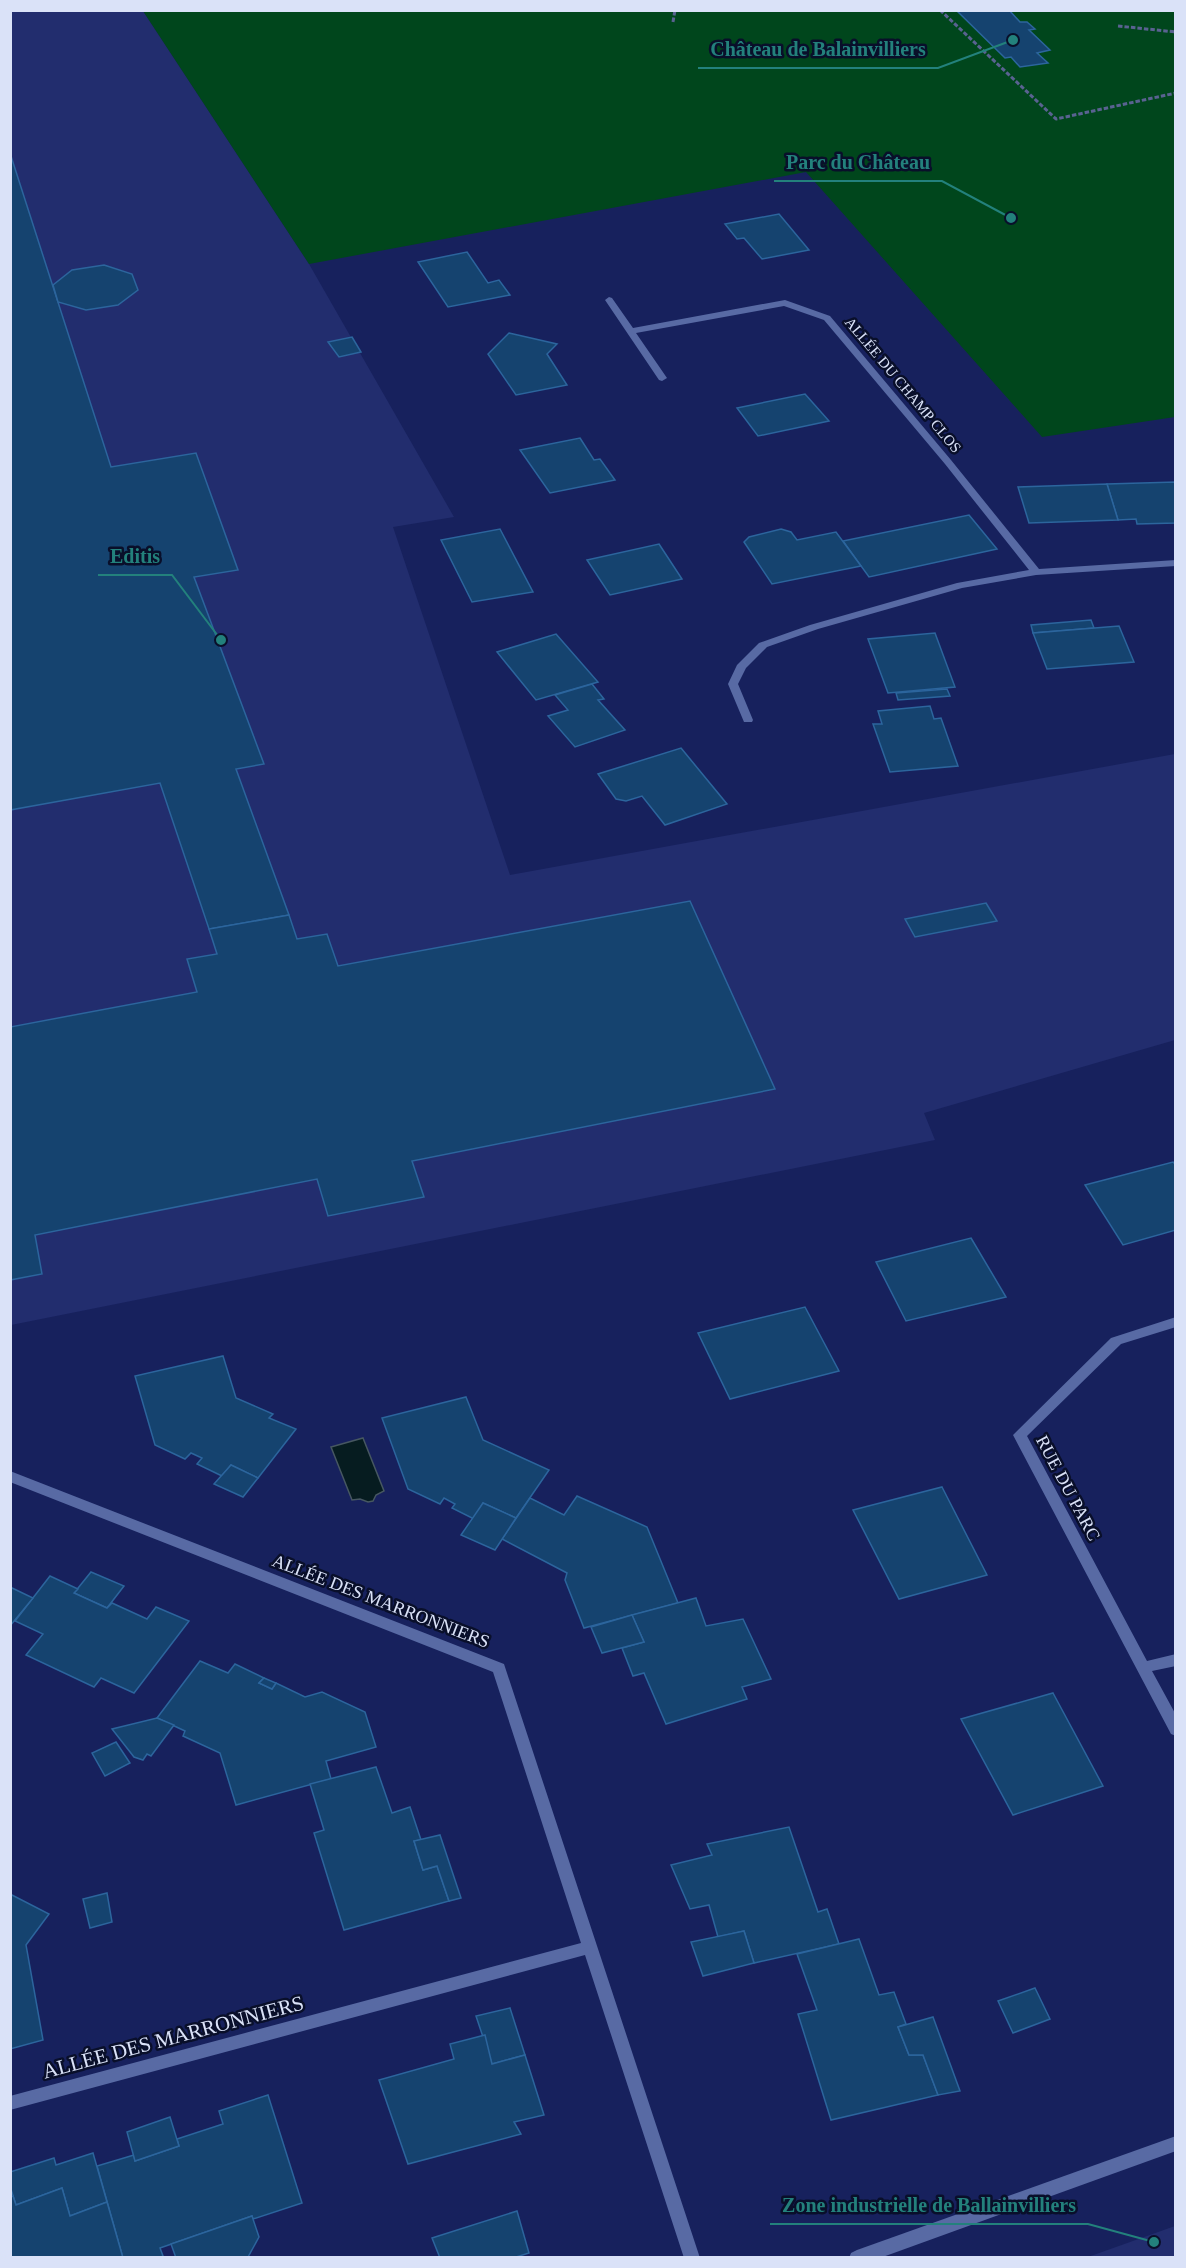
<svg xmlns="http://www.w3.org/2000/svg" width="1186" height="2268" font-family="'Times New Roman',serif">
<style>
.built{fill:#222d6e}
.green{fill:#00461c}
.water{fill:#061c20;stroke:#465761;stroke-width:1.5}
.building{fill:#15436f;stroke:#2c659d;stroke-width:1.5}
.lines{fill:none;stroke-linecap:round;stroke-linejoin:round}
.path{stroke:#596291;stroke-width:3;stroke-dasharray:4.5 2;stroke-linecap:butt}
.street{fill:#586aa4;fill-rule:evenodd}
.labels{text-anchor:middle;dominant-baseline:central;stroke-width:5;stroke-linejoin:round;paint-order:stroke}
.far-street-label{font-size:15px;fill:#dae2f8;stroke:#090f2a}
.street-label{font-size:18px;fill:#dae2f8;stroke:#090f2a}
.near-street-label{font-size:21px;fill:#dae2f8;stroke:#090f2a}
.leader{fill:none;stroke:#23817c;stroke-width:2}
.callout-dot{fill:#23817c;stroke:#090f2a;stroke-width:2}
.callout-label{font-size:20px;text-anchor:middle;font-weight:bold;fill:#23817c;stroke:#090f2a;stroke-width:5;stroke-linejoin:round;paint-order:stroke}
</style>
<rect width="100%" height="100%" fill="#17215d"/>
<g class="built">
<polygon points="11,11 143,11 309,264 454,517 393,527 510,875 1175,754 1175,1040 924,1113 935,1140 11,1325"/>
<polygon points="1175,2226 1175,2257 1088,2257"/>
</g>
<polygon class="green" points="143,11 1175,11 1175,417 1042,437 806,172 309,264"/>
<polygon class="water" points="363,1438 384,1491 376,1495 373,1501 368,1502 360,1499 352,1500 331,1447"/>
<g class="building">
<polygon points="956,10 1009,10 1020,22 1027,22 1035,29 1029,30 1050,50 1037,53 1048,63 1020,67 1011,57 1005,58"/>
<polygon points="10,153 111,467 196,453 238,570 194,577 264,764 236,769 289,915 209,929 160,783 10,810"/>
<polygon points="779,214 809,250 762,259 744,238 737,239 725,224"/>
<polygon points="467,252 488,283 499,280 510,295 448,307 418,262"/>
<polygon points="104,265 132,274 138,290 118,305 86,310 58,302 53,285 72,270"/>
<polygon points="509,333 557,344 547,354 567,385 516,395 488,354"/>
<polygon points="352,337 361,352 339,357 328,342"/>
<polygon points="805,394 829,421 758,436 737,408"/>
<polygon points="580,438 594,460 600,459 615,480 550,493 520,450"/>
<polygon points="1176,482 1176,523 1137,524 1136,519 1118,520 1107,484"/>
<polygon points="1107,484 1118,520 1029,523 1018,487"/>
<polygon points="969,515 997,549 869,577 843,541"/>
<polygon points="500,529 533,592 472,602 441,540"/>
<polygon points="781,529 791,532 797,540 836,532 861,566 772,584 744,542 749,537"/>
<polygon points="659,544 682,579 610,595 587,560"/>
<polygon points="1091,620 1094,628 1033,633 1031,625"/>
<polygon points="1119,626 1134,662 1047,669 1033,633"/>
<polygon points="935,633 955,687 888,693 868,639"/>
<polygon points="556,634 598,682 536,700 497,652"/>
<polygon points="592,684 604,699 598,700 625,730 575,747 548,716 568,710 555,695"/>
<polygon points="947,689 950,696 898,700 896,693"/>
<polygon points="930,706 934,719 941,718 958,766 890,772 873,724 882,724 878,711"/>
<polygon points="681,748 727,804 665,825 642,796 626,801 616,799 598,774"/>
<polygon points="690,901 775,1089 412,1161 424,1197 328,1216 317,1179 35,1235 42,1274 10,1280 10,1027 197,992 187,959 217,954 209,929 289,915 297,939 327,934 338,966"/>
<polygon points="986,903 997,921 915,937 905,919"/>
<polygon points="1173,1162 1176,1165 1176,1230 1123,1245 1085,1185"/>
<polygon points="971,1238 1006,1297 906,1321 876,1262"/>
<polygon points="805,1307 839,1371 730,1399 698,1333"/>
<polygon points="223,1356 236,1398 273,1414 269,1418 296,1429 258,1478 231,1465 222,1476 197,1464 202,1458 191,1453 185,1459 155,1445 135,1376"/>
<polygon points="466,1397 483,1440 549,1470 516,1518 483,1503 474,1519 452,1508 455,1504 444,1498 440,1504 408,1489 382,1418"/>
<polygon points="231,1465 258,1478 243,1497 214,1484"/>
<polygon points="942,1487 987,1575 899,1599 853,1510"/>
<polygon points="577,1496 647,1527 678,1603 584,1628 565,1580 567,1573 502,1539 530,1498 564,1515"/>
<polygon points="483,1503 516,1518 495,1550 461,1535"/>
<polygon points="91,1572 124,1586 107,1608 74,1593"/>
<polygon points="50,1576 78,1589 74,1593 107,1608 112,1603 147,1619 156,1607 189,1621 134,1693 101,1678 94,1687 26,1655 43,1634 15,1621"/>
<polygon points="10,1587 33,1598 10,1626"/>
<polygon points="696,1598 706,1626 743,1619 771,1679 742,1687 747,1699 666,1724 644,1673 633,1676 622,1648 644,1642 632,1615"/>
<polygon points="632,1615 644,1642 602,1653 591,1627"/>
<polygon points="200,1661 228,1673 235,1664 264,1678 259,1683 272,1689 276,1683 305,1697 322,1692 365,1712 376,1747 326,1761 331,1779 236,1805 220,1753 183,1736 185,1731 157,1718"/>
<polygon points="264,1678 276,1683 272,1689 259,1683"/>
<polygon points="1053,1693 1103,1786 1013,1815 961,1719"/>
<polygon points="157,1718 174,1725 151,1756 147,1754 143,1760 134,1757 112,1729"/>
<polygon points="116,1742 130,1763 105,1776 92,1753"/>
<polygon points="376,1767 392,1813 410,1807 421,1840 414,1841 423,1870 437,1866 449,1901 344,1930 314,1833 324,1830 310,1784"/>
<polygon points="789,1827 818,1912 827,1909 839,1944 754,1963 744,1931 718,1937 709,1905 690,1909 671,1865 712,1855 707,1844"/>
<polygon points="440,1835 461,1898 449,1901 437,1866 423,1870 414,1841"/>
<polygon points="107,1893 112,1922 90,1928 83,1899"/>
<polygon points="10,1894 49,1914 26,1945 43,2040 10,2049"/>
<polygon points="744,1931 754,1963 703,1976 691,1942"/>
<polygon points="859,1939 879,1995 894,1992 906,2024 898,2027 909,2055 923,2055 938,2095 831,2120 798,2014 817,2010 797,1954"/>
<polygon points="1035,1988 1050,2019 1013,2033 998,2001"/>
<polygon points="510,2008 525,2055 492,2064 476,2016"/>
<polygon points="933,2017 960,2091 938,2095 923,2055 909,2055 898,2027"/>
<polygon points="485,2035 492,2064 525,2055 544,2115 514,2122 521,2134 408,2164 379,2080 454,2059 450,2044"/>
<polygon points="268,2095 302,2203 253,2219 252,2216 160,2248 163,2256 159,2258 123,2258 97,2166 134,2155 135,2161 179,2146 177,2139 223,2124 219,2111"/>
<polygon points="170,2117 179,2146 135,2161 127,2132"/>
<polygon points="93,2153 107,2202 70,2216 62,2188 16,2205 10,2186 10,2172 54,2158 56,2165"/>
<polygon points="62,2188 70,2216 107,2202 123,2258 10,2258 10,2197 13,2196 16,2205"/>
<polygon points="517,2211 529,2253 513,2258 440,2258 432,2238"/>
<polygon points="252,2216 259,2237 248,2257 176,2258 171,2244"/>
</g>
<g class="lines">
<g class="path">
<polyline points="940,10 1056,119 1176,93"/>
<polyline points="673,22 675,10"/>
<polyline points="1118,26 1176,32"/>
</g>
<g class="street">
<polygon points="609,297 612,298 633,328 785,300 830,316 951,460 1039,569 1176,560 1176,566 1036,575 962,588 818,629 767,647 746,668 738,684 753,720 752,722 744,722 728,684 737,665 759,643 810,625 957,583 1029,570 945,464 824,320 784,306 636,333 667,378 662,381 659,380 605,300"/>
<polygon points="1176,1317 1176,1327 1121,1344 1027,1436 1147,1661 1176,1654 1176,1666 1152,1671 1176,1715 1176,1736 1171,1734 1013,1435 1111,1338"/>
<polygon points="10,1471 504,1664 700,2258 684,2258 585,1955 10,2110 10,2096 581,1943 493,1672 10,1482"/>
<polygon points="1176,2136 1176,2151 880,2258 849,2258 851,2253 857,2250"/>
</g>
</g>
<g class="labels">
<g class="far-street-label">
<text transform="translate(903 385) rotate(50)">ALLÉE DU CHAMP CLOS</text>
</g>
<g class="street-label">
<text transform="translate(1068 1488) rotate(62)">RUE DU PARC</text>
<text transform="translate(381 1601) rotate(21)">ALLÉE DES MARRONNIERS</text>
</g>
<g class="near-street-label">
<text transform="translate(173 2037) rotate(-15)">ALLÉE DES MARRONNIERS</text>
</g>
</g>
<path class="leader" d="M1013 40L938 68H698M1011 218L942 181H774M221 640L172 575H98M1154 2242L1088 2224H770"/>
<g class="callout-dot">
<circle cx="1013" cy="40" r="6"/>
<circle cx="1011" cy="218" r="6"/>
<circle cx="221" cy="640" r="6"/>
<circle cx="1154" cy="2242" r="6"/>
</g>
<g class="callout-label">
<text x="818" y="56">Château de Balainvilliers</text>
<text x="858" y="169">Parc du Château</text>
<text x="135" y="563">Editis</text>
<text x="929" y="2212">Zone industrielle de Ballainvilliers</text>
</g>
<rect width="1186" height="2268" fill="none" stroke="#dae2f8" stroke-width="24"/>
</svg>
